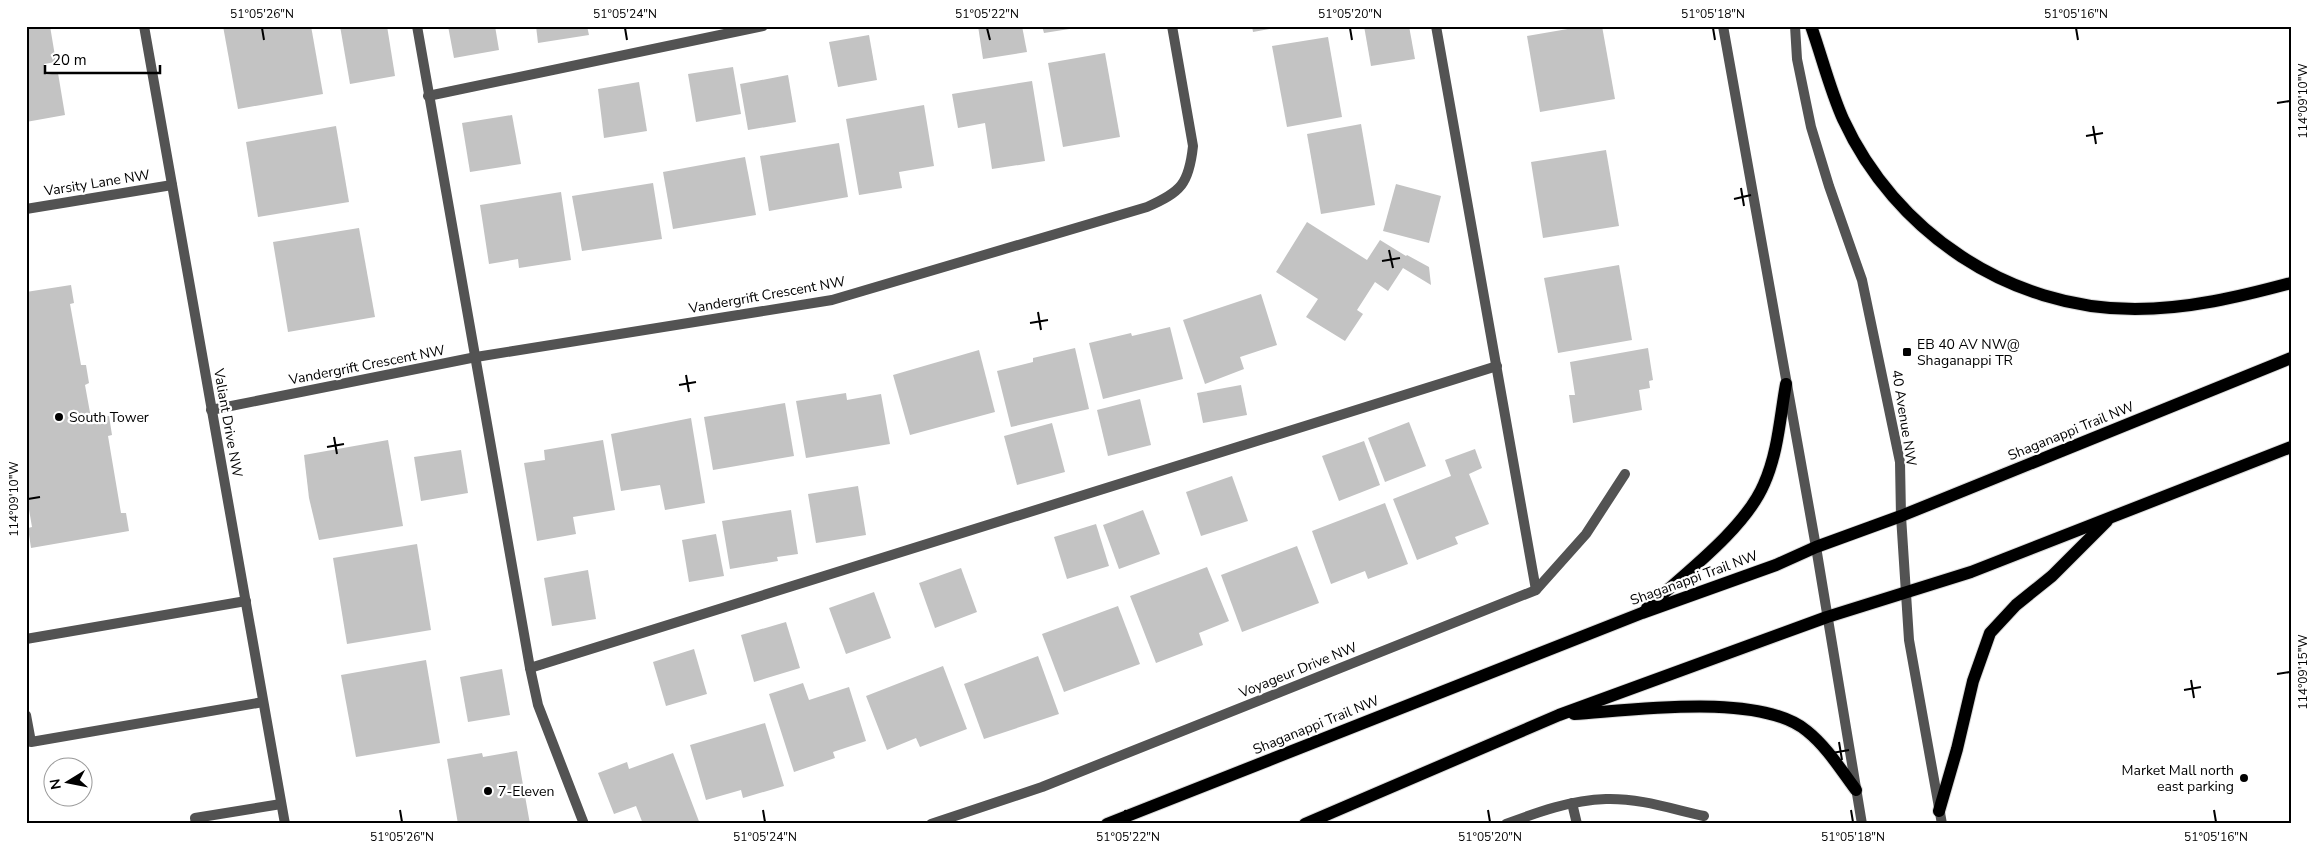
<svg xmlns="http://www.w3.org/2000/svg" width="2317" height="850" font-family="'Nunito Sans',sans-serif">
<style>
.building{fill:#c3c3c3}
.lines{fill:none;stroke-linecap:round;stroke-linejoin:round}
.primary-casing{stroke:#dbdbdb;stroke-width:14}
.service{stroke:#535353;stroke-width:10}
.minor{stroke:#535353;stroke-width:10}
.tertiary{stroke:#535353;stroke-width:10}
.primary{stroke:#000;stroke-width:12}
.ticks{fill:none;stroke:#000;stroke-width:2}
.poi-dot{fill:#000;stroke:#fff;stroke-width:2}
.labels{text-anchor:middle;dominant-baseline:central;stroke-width:4.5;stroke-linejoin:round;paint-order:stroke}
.street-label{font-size:14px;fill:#000;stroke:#fff}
.poi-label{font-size:14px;fill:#000;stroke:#fff;text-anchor:start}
.neatline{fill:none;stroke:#000;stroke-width:2}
.ticks-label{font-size:12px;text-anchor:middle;fill:#000}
</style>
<rect width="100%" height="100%" fill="#fff"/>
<g class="building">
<polygon points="26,26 50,26 56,62 44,64 46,75 58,73 65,115 26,122"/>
<polygon points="223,26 311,26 323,94 238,109"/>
<polygon points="340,26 387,26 395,76 350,84"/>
<polygon points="448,26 495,26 499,50 454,58"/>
<polygon points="536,26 587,26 589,35 538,43"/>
<polygon points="978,26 1022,26 1027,52 983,59"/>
<polygon points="1042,26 1082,26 1082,27 1044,33"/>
<polygon points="1252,26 1281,26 1281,27 1253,32"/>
<polygon points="1364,26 1409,26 1415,59 1371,66"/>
<polygon points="1585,26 1602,26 1615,99 1540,112 1527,36"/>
<polygon points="869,35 877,80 838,87 829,42"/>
<polygon points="1328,37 1342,117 1287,127 1272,46"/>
<polygon points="1105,53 1120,137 1063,147 1048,63"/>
<polygon points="733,67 741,114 696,122 688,74"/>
<polygon points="788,75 796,122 748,130 740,84"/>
<polygon points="1032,81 1045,161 992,169 985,123 958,128 952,94"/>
<polygon points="639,82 647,131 604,138 598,89"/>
<polygon points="924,105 934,166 899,172 902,188 859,195 846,119"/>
<polygon points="512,115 521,164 470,172 462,123"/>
<polygon points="1361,124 1375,205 1321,214 1307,134"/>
<polygon points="336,126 349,202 258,217 246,142"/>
<polygon points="839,143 848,197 769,211 760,156"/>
<polygon points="1606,150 1619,226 1543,238 1531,162"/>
<polygon points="745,157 756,215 673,229 663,172"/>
<polygon points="653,183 662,239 582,251 572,196"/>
<polygon points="1396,184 1441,196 1429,243 1383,231"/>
<polygon points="561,192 571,260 519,268 518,259 489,264 480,205"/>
<polygon points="1307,222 1367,260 1380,240 1406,256 1407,255 1429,267 1431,285 1403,268 1388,291 1375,282 1357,310 1363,314 1345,341 1306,317 1318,299 1276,272"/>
<polygon points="359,228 375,317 288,332 273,242"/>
<polygon points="1619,265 1632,340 1558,353 1544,278"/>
<polygon points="71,285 74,303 70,304 81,365 86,365 89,383 85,385 91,418 109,416 112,435 108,436 121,513 126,513 129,531 31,548 28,528 32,527 26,492 26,292"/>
<polygon points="1261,294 1277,345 1240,357 1244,369 1205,384 1183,320"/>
<polygon points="1170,327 1183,379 1103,399 1089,343 1131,333 1132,336"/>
<polygon points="1075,348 1089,409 1011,427 997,371 1033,362 1033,358"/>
<polygon points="1648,348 1653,380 1649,381 1650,388 1639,390 1642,410 1573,423 1569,395 1575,395 1570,362"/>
<polygon points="979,350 995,412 910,435 893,375"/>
<polygon points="1241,385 1247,415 1203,423 1197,393"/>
<polygon points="846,393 847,400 881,394 890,444 806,458 796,401"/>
<polygon points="1140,399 1151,445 1108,456 1097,410"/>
<polygon points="785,403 794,456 713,470 704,417"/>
<polygon points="691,418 705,503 665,510 660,485 621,491 611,434"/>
<polygon points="1409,422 1426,466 1385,482 1368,438"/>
<polygon points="1052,423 1065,472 1017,485 1004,436"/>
<polygon points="388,440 403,526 319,540 309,498 304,455"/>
<polygon points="603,440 615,510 573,517 576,534 537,541 524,463 545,460 544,450"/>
<polygon points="1364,441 1380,485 1339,501 1322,456"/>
<polygon points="1475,449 1482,468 1469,474 1489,524 1455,537 1458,544 1417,560 1393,499 1451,476 1445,460"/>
<polygon points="461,450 468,493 421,501 414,457"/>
<polygon points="1232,476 1248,521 1201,536 1186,492"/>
<polygon points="858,486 866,535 816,543 808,494"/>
<polygon points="1385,503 1408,564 1368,579 1365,571 1331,584 1312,531"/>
<polygon points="791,510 798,554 777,557 778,561 730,569 722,521"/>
<polygon points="1143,510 1160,554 1119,569 1103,525"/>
<polygon points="1096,524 1109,566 1067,579 1054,537"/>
<polygon points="716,534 724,576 689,582 682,540"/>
<polygon points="417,544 431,630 347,644 333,558"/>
<polygon points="1297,546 1319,603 1242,632 1221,575"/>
<polygon points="1207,567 1229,621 1199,633 1203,645 1156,663 1130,596"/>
<polygon points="961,568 977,612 935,628 919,583"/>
<polygon points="588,570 596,619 552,626 544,578"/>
<polygon points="874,592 891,638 846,654 829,608"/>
<polygon points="1118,606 1140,664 1064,692 1042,634"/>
<polygon points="786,622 800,668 754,682 741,635"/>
<polygon points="694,649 707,694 666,706 653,662"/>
<polygon points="1038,656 1059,714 984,739 964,684"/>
<polygon points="426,660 440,743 356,757 341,675"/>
<polygon points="943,666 967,729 920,747 916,738 887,750 866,696"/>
<polygon points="502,669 510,715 468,722 460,677"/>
<polygon points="803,683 809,700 849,687 866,741 833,752 835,758 794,772 769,694"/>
<polygon points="765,723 784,786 743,798 741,790 706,800 690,745"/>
<polygon points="517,751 530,824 458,824 447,759 482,753 483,757"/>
<polygon points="673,753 700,824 643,824 636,806 614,814 598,773 627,762 629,769"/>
</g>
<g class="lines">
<defs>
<g id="primary">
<path d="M1811,26C1822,57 1830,90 1843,119C1895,232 2009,309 2135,309C2188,309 2239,297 2291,283"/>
<path d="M1647,608C1683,575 1745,529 1764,484C1778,453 1780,417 1786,384"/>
<path d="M1574,714C1634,710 1760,692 1807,731C1827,747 1841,770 1856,790"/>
<polyline points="1939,811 1957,749 1973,681 1990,633 2016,605 2052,576 2107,521"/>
<polyline points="1107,824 1642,613 1776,565 1816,547 1901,516 2291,358"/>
<polyline points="1305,824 1559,715 1827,617 1971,572 2291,447"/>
</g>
</defs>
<use href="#primary" class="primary-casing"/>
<g class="service">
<polyline points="417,26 530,668 538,705 584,824"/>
<polyline points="1436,26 1536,590"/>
<polyline points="428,96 763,26"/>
<polyline points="26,639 246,601"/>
<polyline points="530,668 1497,366"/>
<polyline points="26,715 31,742 263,702"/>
<polyline points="1572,803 1577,824"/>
<polyline points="196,824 195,818 281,804"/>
</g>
<g class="minor">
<polyline points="144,26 285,824"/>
<polyline points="26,209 172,185"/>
<path d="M211,410L476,357L832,300L1147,207C1181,192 1189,184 1193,146L1172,26"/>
<polyline points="931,824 1042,787 1536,590 1586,534 1625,474"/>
<path d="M1506,824C1538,812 1571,800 1606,799C1639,798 1672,809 1704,816"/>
</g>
<g class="tertiary">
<polyline points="1723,26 1816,547 1862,824"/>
<polyline points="1795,26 1797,59 1811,127 1829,186 1862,280 1900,462 1901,516 1909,640 1942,824"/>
</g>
<use href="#primary" class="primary"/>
</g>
<path class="ticks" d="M262,28L264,40M625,28L627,40M987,28L990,40M1350,28L1352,40M1713,28L1715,40M2076,28L2078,40M2277,103L2290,101M2093,126L2096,144M2086,136L2103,133M1741,188L1744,206M1734,199L1751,195M1389,250L1393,268M1382,261L1400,258M1038,312L1041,330M1030,323L1048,320M686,375L689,392M679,385L696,382M334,437L337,454M327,447L344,444M28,499L40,497M2277,674L2290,672M2191,680L2194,698M2184,690L2201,687M1839,742L1842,760M1832,753L1849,750M400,810L402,822M763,810L765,822M1125,810L1128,822M1488,810L1490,822M1851,810L1853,822M2214,810L2216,822"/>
<g class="poi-dot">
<rect x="1902" y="347" width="10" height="10" rx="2.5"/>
<circle cx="59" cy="417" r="5"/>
<circle cx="2244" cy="778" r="5"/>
<circle cx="488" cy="791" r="5"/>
</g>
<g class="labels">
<g class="street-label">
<text transform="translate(97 183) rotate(-9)">Varsity Lane NW</text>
<text transform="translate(767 295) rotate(-10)">Vandergrift Crescent NW</text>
<text transform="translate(367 365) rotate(-11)">Vandergrift Crescent NW</text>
<text transform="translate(1904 418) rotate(81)">40 Avenue NW</text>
<text transform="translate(228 423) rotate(80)">Valiant Drive NW</text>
<text transform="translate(2071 431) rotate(-22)">Shaganappi Trail NW</text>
<text transform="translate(1694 578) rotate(-20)">Shaganappi Trail NW</text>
<text transform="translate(1298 670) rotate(-22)">Voyageur Drive NW</text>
<text transform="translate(1316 725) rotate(-22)">Shaganappi Trail NW</text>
</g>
<g class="poi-label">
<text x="1917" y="344">EB 40 AV NW@<tspan x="1917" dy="16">Shaganappi TR</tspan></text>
<text x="69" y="417">South Tower</text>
<text x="2234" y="770" text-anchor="end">Market Mall north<tspan x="2234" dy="16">east parking</tspan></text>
<text x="498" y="791">7-Eleven</text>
</g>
</g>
<rect width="2317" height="850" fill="none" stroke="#ffffff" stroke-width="55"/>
<g transform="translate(68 782) rotate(260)"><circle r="24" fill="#ffffff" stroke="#999999"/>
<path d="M0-4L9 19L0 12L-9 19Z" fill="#000000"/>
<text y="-8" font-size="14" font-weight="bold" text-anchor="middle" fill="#000000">N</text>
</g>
<path d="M45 65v8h115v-8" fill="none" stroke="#000000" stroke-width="2.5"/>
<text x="52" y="65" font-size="15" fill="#000000" stroke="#ffffff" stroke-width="4" paint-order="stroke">20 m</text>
<rect x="28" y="28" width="2262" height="794" class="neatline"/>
<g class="ticks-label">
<text x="262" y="18">51°05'26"N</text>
<text x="625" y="18">51°05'24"N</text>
<text x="987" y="18">51°05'22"N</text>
<text x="1350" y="18">51°05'20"N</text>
<text x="1713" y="18">51°05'18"N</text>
<text x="2076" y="18">51°05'16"N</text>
<text transform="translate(2303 101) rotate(-90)" y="4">114°09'10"W</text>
<text transform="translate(14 499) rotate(-90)" y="4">114°09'10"W</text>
<text transform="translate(2303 672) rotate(-90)" y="4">114°09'15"W</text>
<text x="402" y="841">51°05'26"N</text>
<text x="765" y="841">51°05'24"N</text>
<text x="1128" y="841">51°05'22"N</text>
<text x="1490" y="841">51°05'20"N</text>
<text x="1853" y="841">51°05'18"N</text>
<text x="2216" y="841">51°05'16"N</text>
</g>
</svg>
